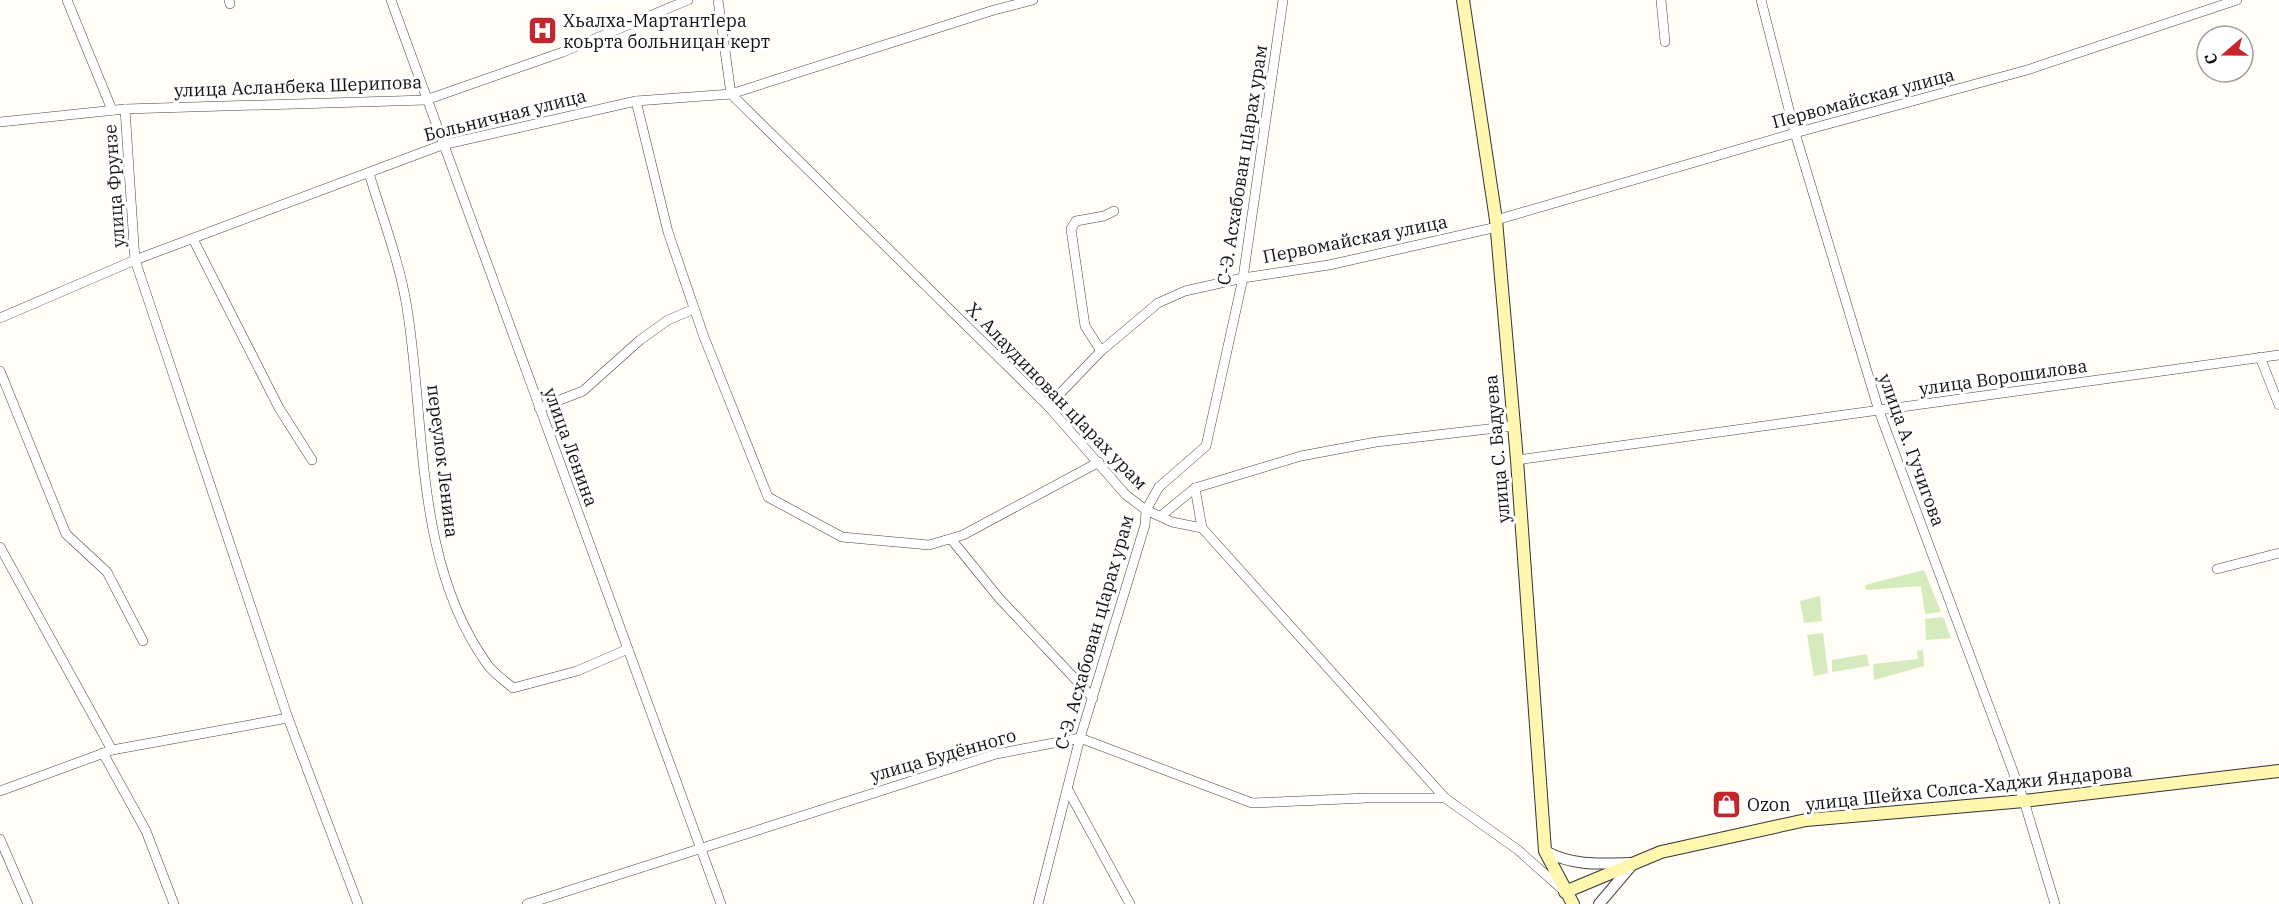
<svg xmlns="http://www.w3.org/2000/svg" width="2279" height="904" font-family="'IBM Plex Serif',serif">
<style>
.green{fill:#d5ebbd}
.lines{fill:none;stroke-linecap:round;stroke-linejoin:round}
.minor-casing{stroke:#444;stroke-width:10}
.tertiary-casing{stroke:#444;stroke-width:12}
.secondary-casing{stroke:#333;stroke-width:14}
.minor{stroke:#fff;stroke-width:9}
.tertiary{stroke:#fff;stroke-width:10}
.secondary{stroke:#fff6b0;stroke-width:12}
.labels{text-anchor:middle;dominant-baseline:central;stroke-width:6;stroke-linejoin:round;paint-order:stroke}
.poi-label{font-size:18px;fill:#111;stroke:#fff;text-anchor:start}
.street-label{font-size:18px;fill:#111;stroke:#fff}
</style>
<rect width="100%" height="100%" fill="#fffdf5"/>
<g class="green">
<polygon points="1924,570 1941,612 1925,614 1921,586 1866,590 1865,585"/>
<polygon points="1820,596 1822,621 1804,623 1800,601"/>
<polygon points="1943,617 1951,638 1926,640 1925,619"/>
<polygon points="1823,633 1828,673 1814,676 1807,635"/>
<polygon points="1923,650 1924,666 1874,680 1873,664 1918,659 1917,651"/>
<polygon points="1867,654 1869,666 1832,672 1832,660"/>
</g>
<g class="lines">
<defs>
<g id="minor">
<polyline points="67,0 112,110"/>
<polyline points="229,0 230,4"/>
<polyline points="391,0 721,904"/>
<polyline points="718,0 731,94 1048,406 1126,495 1146,510 1172,522 1202,528 1445,798 1518,850 1564,891"/>
<polyline points="1661,0 1665,42"/>
<polyline points="1761,0 1795,133 1879,411 2024,801 2055,904"/>
<polyline points="636,101 668,232 704,337 768,497 842,537 929,545 963,535 1099,462"/>
<polyline points="125,109 135,260 288,718 358,904"/>
<polyline points="0,122 125,109 426,100 563,52 688,0"/>
<path d="M369,173C382,217 400,263 407,308C426,425 414,562 487,664C493,673 505,681 513,688L577,671L628,649"/>
<polyline points="1496,220 1795,133 2027,70 2237,0"/>
<polyline points="193,239 279,408 312,460"/>
<polyline points="0,318 135,260 442,145 636,101 731,94 994,10 1033,0"/>
<polyline points="1101,351 1085,326 1071,229 1076,221 1104,216 1114,211"/>
<polyline points="2260,357 2279,405"/>
<polyline points="0,371 66,534 107,572 143,641"/>
<polyline points="1048,406 1101,351 1158,303 1185,291 1243,278 1329,265 1497,227"/>
<polyline points="539,408 583,391 640,340 668,320 694,309"/>
<polyline points="1517,460 2279,355"/>
<polyline points="1195,488 1202,528"/>
<polyline points="1162,515 1195,488 1301,456 1376,442 1514,426"/>
<polyline points="951,539 999,598 1093,698"/>
<polyline points="0,547 112,750"/>
<polyline points="2217,569 2279,553"/>
<polyline points="103,753 146,831 174,904"/>
<polyline points="1068,790 1130,904"/>
<polyline points="0,791 112,750 288,718"/>
<polyline points="0,839 28,904"/>
<polyline points="527,904 996,754 1080,738 1252,803 1367,798 1445,798"/>
<polyline points="1038,904 1080,738 1145,525 1146,510 1159,487 1206,446 1243,278 1283,0"/>
</g>
<g id="tertiary">
<path d="M1545,851C1573,866 1599,864 1630,863"/>
<polyline points="1599,904 1632,865"/>
</g>
<g id="secondary">
<polyline points="1463,0 1496,220 1517,460 1545,851 1573,904"/>
<polyline points="1565,892 1661,852 1806,820 2024,801 2279,771"/>
</g>
</defs>
<use href="#minor" class="minor-casing"/>
<use href="#tertiary" class="tertiary-casing"/>
<use href="#secondary" class="secondary-casing"/>
<use href="#minor" class="minor"/>
<use href="#tertiary" class="tertiary"/>
<use href="#secondary" class="secondary"/>
</g>
<defs>
<symbol id="hospital-square" viewBox="-11 -11 22 22"><rect x="-9" y="-9" width="18" height="18" rx="4" fill="#c4262e" stroke="#fff"/><path d="M-5-5h3v3.5h4V-5h3V5h-3V1.5h-4V5h-3Z" fill="#fff"/></symbol>
<symbol id="shop-square" viewBox="-11 -11 22 22"><rect x="-9" y="-9" width="18" height="18" rx="4" fill="#c4262e" stroke="#fff"/><path d="M-5-2.5h2.3a2.7 3.5 0 0 1 5.4 0H5L5.5 6h-11ZM-1.5-2.5h3a1.5 2.3 0 0 0-3 0Z" fill="#fff"/></symbol>
</defs>
<g fill-rule="evenodd">
<use href="#hospital-square" x="526" y="14" width="33" height="33"/>
<use href="#shop-square" x="1710" y="788" width="33" height="33"/>
</g>
<g class="labels">
<g class="poi-label">
<text x="563" y="20">Хьалха-МартантIера<tspan x="563" dy="21">коьрта больницан керт</tspan></text>
<text x="1747" y="804">Ozon</text>
</g>
<g class="street-label">
<text transform="translate(298 86) rotate(-2)">улица Асланбека Шерипова</text>
<text transform="translate(1863 98) rotate(-15)">Первомайская улица</text>
<text transform="translate(505 115) rotate(-14)">Больничная улица</text>
<text transform="translate(1242 165) rotate(-81)">С-Э. Асхабован цIарах урам</text>
<text transform="translate(114 186) rotate(-94)">улица Фрунзе</text>
<text transform="translate(1355 239) rotate(-11)">Первомайская улица</text>
<text transform="translate(2003 377) rotate(-8)">улица Ворошилова</text>
<text transform="translate(1057 396) rotate(46)">Х. Алаудинован цIарах урам</text>
<text transform="translate(571 447) rotate(70)">улица Ленина</text>
<text transform="translate(1497 449) rotate(-95)">улица С. Бадуева</text>
<text transform="translate(1912 450) rotate(70)">улица А. Гучигова</text>
<text transform="translate(443 461) rotate(83)">переулок Ленина</text>
<text transform="translate(1094 632) rotate(-74)">С-Э. Асхабован цIарах урам</text>
<text transform="translate(943 755) rotate(-16)">улица Будённого</text>
<text transform="translate(1969 787) rotate(-6)">улица Шейха Солса-Хаджи Яндарова</text>
</g>
</g>
<g transform="translate(2225 54) rotate(250)"><circle r="28" fill="#ffffff" stroke="#a0a0a0" stroke-width="1.5"/>
<path d="M0-4.5L10 22L0 15L-10 22Z" fill="#c4262e"/>
<text y="-9" font-size="16" font-weight="bold" text-anchor="middle" fill="#111111">С</text>
</g>
</svg>
